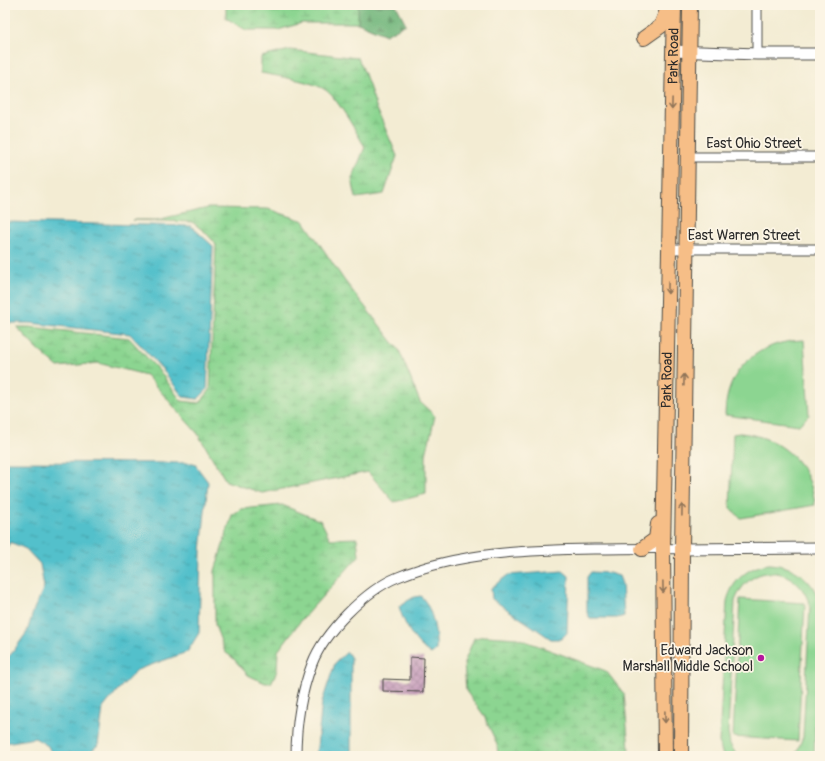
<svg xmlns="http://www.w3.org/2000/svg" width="825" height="761" font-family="Pangolin,sans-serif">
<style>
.grass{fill:#8cd591;stroke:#5c805e}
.forest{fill:url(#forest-firs);stroke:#4e7053}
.wetland{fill:url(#wetland-marsh);stroke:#5c805e}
.water{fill:url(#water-ripples);stroke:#3f767b}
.building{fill:url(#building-cross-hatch)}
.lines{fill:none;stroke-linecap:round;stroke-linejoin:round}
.minor-casing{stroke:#494844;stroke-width:11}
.tertiary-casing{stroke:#494844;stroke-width:13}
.primary-casing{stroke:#494844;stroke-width:16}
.minor{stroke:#fff;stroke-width:9}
.tertiary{stroke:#fff;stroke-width:11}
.primary{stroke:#f6be87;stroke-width:14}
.oneway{stroke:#907459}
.poi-dot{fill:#b5179e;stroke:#fcf5e5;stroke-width:1.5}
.labels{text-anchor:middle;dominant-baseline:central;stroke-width:3.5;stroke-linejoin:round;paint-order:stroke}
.street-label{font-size:14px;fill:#2b2b2b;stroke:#fcf5e5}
.poi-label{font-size:14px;fill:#2b2b2b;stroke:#fcf5e5;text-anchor:end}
</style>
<defs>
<pattern id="forest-firs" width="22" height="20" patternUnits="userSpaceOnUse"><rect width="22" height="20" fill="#71b67b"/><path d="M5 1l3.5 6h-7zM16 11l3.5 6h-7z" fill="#5d9465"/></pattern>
<pattern id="wetland-marsh" width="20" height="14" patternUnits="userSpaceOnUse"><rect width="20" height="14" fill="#8cd591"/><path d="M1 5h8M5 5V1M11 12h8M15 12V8" fill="none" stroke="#79b77d"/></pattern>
<pattern id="water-ripples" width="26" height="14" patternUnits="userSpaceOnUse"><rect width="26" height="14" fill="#53c0cb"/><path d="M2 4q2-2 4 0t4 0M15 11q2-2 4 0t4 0" fill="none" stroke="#459ca5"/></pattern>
<pattern id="building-cross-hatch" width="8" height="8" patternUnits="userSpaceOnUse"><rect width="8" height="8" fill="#c9a1bd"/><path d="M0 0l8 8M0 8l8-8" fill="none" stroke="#a3839a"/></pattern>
</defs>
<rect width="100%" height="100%" fill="#fcf5e5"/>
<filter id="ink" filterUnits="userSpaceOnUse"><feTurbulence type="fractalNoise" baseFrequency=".025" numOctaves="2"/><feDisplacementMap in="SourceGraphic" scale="8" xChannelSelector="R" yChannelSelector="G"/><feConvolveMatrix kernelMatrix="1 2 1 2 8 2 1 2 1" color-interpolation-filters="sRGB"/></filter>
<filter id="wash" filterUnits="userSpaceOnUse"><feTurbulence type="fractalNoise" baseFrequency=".012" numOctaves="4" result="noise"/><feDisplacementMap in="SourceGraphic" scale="16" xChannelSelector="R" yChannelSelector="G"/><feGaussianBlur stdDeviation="0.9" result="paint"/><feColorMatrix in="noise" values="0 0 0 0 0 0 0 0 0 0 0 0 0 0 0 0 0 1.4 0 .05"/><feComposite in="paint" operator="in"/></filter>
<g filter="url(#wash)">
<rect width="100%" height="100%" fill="#f3ecd3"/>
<g class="grass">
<path d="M804,340L809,415L799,425L725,415C726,368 759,341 804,340Z"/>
<path d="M740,433C780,436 811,463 815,505L741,518L730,508L733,434Z"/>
<path d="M769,564C790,565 808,575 817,595C824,615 820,641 819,662C817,693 815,725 814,756H795L803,737L810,606C799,565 750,560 735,601L728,732L730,744L737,756H723L719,742L727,601C732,581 747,567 769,564Z"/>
<polygon points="740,599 805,603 798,741 733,737"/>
</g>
<polygon class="forest" points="358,5 396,5 406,24 386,35 358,23"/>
<g class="wetland">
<polygon points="226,5 358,5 358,23 302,23 278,30 246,30 226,18"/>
<path d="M290,50L358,58L365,74L377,109L397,156L384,194L356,198L352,179L365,147C357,134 337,96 324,89C311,81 277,76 261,73V57Z"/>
<polygon points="208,208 268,209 304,221 344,280 399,350 420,402 435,416 426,455 426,494 394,502 368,472 262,493 226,481 198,434 146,375 98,363 58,367 35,347 17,327 30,327 129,338 161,373 181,401 200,403 210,390 216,244 205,232 192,222 133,220 156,220"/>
<polygon points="282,505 321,521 330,539 357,538 359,556 302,619 278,651 277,671 271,683 265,683 248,675 233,658 225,652 215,625 215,571 232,515 241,509"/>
<polygon points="486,636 517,638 606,671 624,694 629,749 627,756 498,756 497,744 483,714 466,691 464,663 474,638"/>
</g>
<g class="water">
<polygon points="5,222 191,226 213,246 207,390 198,399 183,397 163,370 130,334 30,323 5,323"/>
<polygon points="5,462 194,463 208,482 201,551 199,633 187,652 137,670 117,691 103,708 98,745 86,756 53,756 48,746 35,738 5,743 5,660 12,653 27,632 34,609 44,587 40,564 26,549 10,542 5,552"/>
<polygon points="563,571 569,576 567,633 561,639 551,639 492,599 491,588 508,575"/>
<polygon points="591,572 609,573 619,576 622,584 624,616 617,618 590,618 587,613 587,577"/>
<path d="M421,596C433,609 437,633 436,650L431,654C415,644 403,623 399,606L414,597Z"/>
<polygon points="347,652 351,658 351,756 316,756 322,702 335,663"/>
</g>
<g id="blocks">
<polygon class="building" points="410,657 424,658 423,692 383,691 383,679 410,680"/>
</g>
</g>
<g filter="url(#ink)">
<use href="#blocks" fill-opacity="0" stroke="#494844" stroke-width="1"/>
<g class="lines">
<defs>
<g id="minor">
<polyline points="757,54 757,5"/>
<polyline points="688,157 820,157"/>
<polyline points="669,249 820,249"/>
<path d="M296,756C296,725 301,693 312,664C324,632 366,590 398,577C459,552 528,550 594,549C623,549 652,548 682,549"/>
</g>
<g id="tertiary">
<polyline points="673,51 757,54 820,54"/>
<polyline points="682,549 820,548"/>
</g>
<g id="primary">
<polyline points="644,38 661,26 669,5"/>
<polyline points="642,549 656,539 658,524"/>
<path id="s1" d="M665,756L663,548L674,5"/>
<polyline points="681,756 682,549 690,5"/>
</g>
</defs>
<use href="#minor" class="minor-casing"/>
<use href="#tertiary" class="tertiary-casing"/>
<use href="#primary" class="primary-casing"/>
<use href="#minor" class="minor"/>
<use href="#tertiary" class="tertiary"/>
<use href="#primary" class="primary"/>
</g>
<defs><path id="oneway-shaft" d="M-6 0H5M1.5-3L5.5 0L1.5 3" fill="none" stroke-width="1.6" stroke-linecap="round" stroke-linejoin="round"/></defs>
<g class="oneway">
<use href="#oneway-shaft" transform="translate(672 104) rotate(91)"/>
<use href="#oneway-shaft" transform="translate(668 288) rotate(91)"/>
<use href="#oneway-shaft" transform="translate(684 380) rotate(-89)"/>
<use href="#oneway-shaft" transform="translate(682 510) rotate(-89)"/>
<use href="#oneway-shaft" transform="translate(663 587) rotate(89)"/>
<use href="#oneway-shaft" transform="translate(665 717) rotate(89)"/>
</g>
</g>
<circle class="poi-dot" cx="761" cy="658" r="4"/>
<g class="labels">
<g class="street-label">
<text stroke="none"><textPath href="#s1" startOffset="700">Park Road</textPath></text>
<text x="754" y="143">East Ohio Street</text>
<text x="744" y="235">East Warren Street</text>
<text stroke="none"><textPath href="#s1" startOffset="376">Park Road</textPath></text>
</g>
<g class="poi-label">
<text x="753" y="650">Edward Jackson<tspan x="753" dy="16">Marshall Middle School</tspan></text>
</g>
</g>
<rect width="825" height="761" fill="none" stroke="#fcf5e5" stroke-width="20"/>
</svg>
